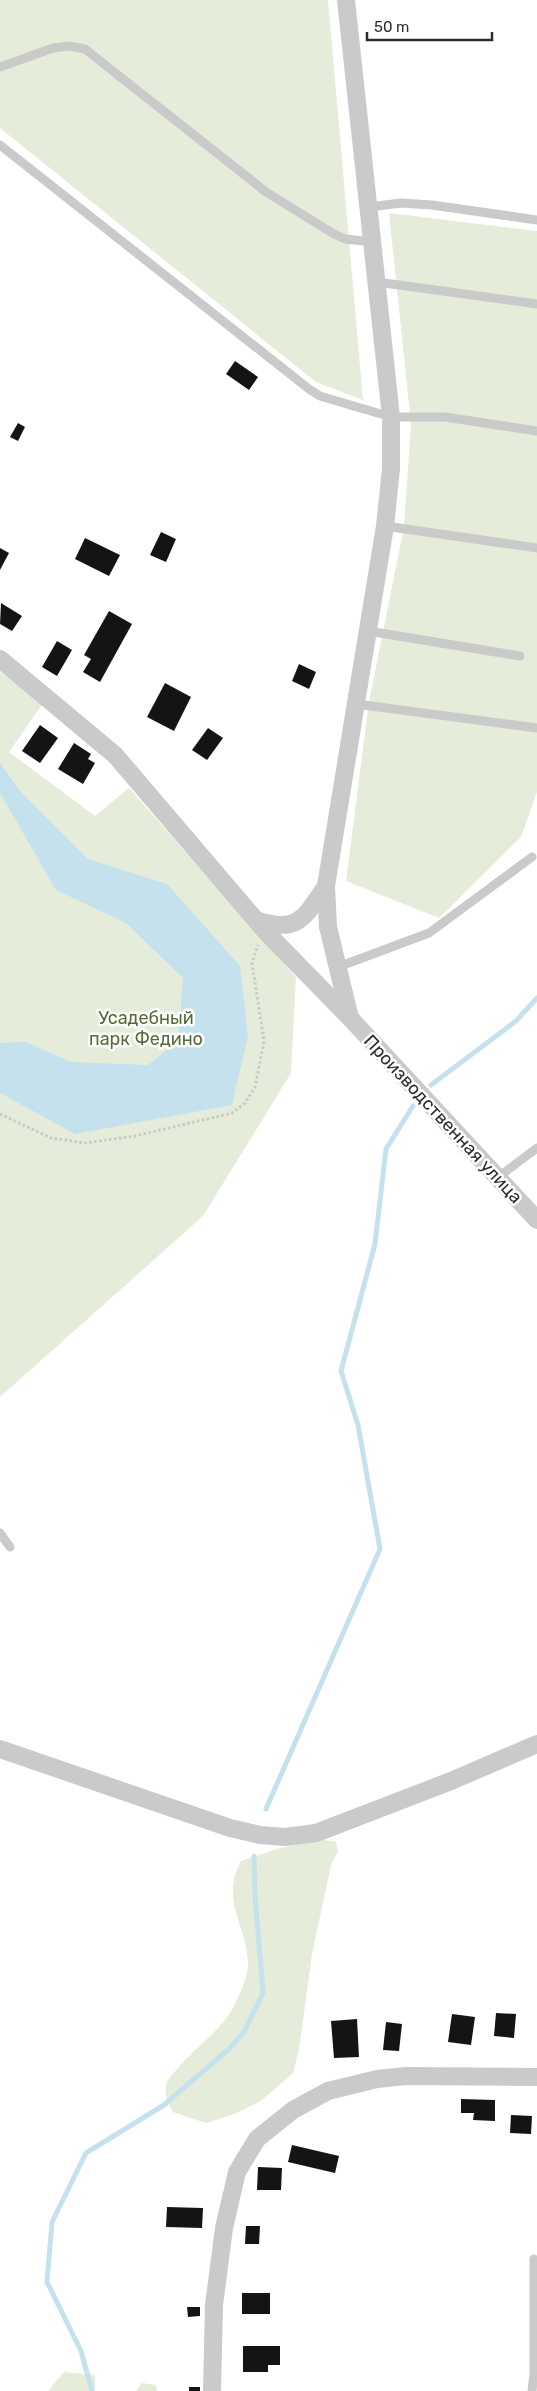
<svg xmlns="http://www.w3.org/2000/svg" width="537" height="2391" font-family="Rubik,sans-serif">
<style>
.green{fill:#e5ecda}
.water{fill:#c5e1ed}
.lines{fill:none;stroke-linecap:round;stroke-linejoin:round}
.stream{stroke:#c5e1ed;stroke-width:5}
.building{fill:#141414}
.path{stroke:#cacaca;stroke-width:3;stroke-dasharray:2.5 2.5;stroke-linecap:butt}
.service{stroke:#cacaca;stroke-width:9}
.minor{stroke:#cacaca;stroke-width:18}
.labels{text-anchor:middle;dominant-baseline:central;stroke-width:5;stroke-linejoin:round;paint-order:stroke}
.park-label{font-size:18px;fill:#546c38;stroke:#fff}
.street-label{font-size:18px;fill:#2d2d2d;stroke:#fff}
</style>
<rect width="100%" height="100%" fill="#fff"/>
<g class="green">
<polygon points="0,0 328,0 363,400 316,382 0,128"/>
<polygon points="389,213 537,231 537,792 521,837 439,918 346,881 369,702 404,527 411,424"/>
<polygon points="0,672 43,703 9,752 95,816 129,788 296,977 291,1073 203,1216 0,1397"/>
<path d="M320,1839L336,1842L338,1851L331,1865L312,1954L299,2050L293,2073L262,2100L237,2113L206,2123L173,2112C168,2102 163,2094 167,2083C168,2078 175,2072 178,2068C197,2045 224,2029 236,2002C241,1991 247,1978 248,1966C249,1928 219,1901 241,1861L277,1849Z"/>
<polygon points="64,2372 95,2375 95,2391 48,2391"/>
<polygon points="142,2383 156,2385 157,2391 136,2391"/>
</g>
<polygon class="water" points="0,763 20,791 88,859 167,884 240,966 248,1036 232,1105 75,1134 0,1093 0,1043 26,1042 71,1062 148,1065 178,1041 183,978 126,923 56,890 0,793"/>
<g class="lines">
<g class="stream">
<polyline points="431,1085 516,1021 537,998"/>
<polyline points="266,1809 380,1549 358,1425 341,1371 375,1244 386,1149 413,1106"/>
<polyline points="92,2391 81,2351 47,2282 52,2222 86,2153 164,2105 230,2048 244,2032 263,1993 255,1896 254,1856"/>
</g>
</g>
<g class="building">
<polygon points="235,361 258,377 249,390 226,374"/>
<polygon points="18,423 25,427 18,441 10,437"/>
<polygon points="161,532 176,539 166,562 150,555"/>
<polygon points="85,538 120,555 109,576 75,559"/>
<polygon points="0,548 9,553 0,570"/>
<polygon points="1,603 22,616 12,631 0,624"/>
<polygon points="109,611 132,624 100,682 83,672 91,659 84,655"/>
<polygon points="57,641 72,650 57,676 42,667"/>
<polygon points="299,664 316,672 309,689 292,681"/>
<polygon points="165,683 191,697 174,731 147,717"/>
<polygon points="40,725 58,738 40,763 22,751"/>
<polygon points="208,728 223,738 207,760 192,750"/>
<polygon points="74,743 91,754 88,759 95,763 83,784 58,769"/>
<polygon points="496,2013 516,2014 514,2038 494,2036"/>
<polygon points="452,2014 475,2017 471,2045 448,2042"/>
<polygon points="357,2019 359,2057 334,2058 331,2021"/>
<polygon points="386,2022 402,2024 399,2051 383,2050"/>
<polygon points="461,2099 495,2100 495,2121 473,2120 474,2113 461,2113"/>
<polygon points="511,2115 532,2116 531,2134 510,2133"/>
<polygon points="292,2145 339,2156 335,2173 288,2162"/>
<polygon points="258,2167 282,2168 281,2190 257,2190"/>
<polygon points="167,2207 203,2208 202,2228 166,2227"/>
<polygon points="246,2226 260,2226 259,2244 245,2244"/>
<rect x="242" y="2293" width="28" height="21"/>
<polygon points="187,2307 200,2307 200,2316 188,2317"/>
<polygon points="243,2346 280,2346 280,2365 268,2365 268,2372 243,2372"/>
<rect x="189" y="2387" width="11" height="4"/>
</g>
<g class="lines">
<polyline class="path" points="0,1114 51,1138 85,1143 135,1136 232,1113 245,1103 255,1087 264,1041 252,963 258,945"/>
<g class="service">
<polyline points="0,67 53,48 69,46 85,49 266,192 334,234 345,239 373,242"/>
<polyline points="0,145 309,389 320,396 391,417 445,417 537,431"/>
<polyline points="369,207 401,203 432,205 537,220"/>
<polyline points="377,282 537,304"/>
<polyline points="385,526 537,548"/>
<polyline points="368,631 520,656"/>
<polyline points="356,704 537,728"/>
<polyline points="338,967 429,933 532,857"/>
<polyline points="497,1178 537,1148"/>
<polyline points="0,1533 10,1547"/>
<polyline points="532,2391 534,2373 534,2259"/>
</g>
<g class="minor">
<polyline points="346,0 391,417 391,469 385,526 326,886 328,927 350,1018"/>
<polyline points="0,659 115,755 266,932 350,1018 537,1220"/>
<path d="M256,920C298,934 304,918 326,886"/>
<polyline points="0,1749 230,1828 260,1835 285,1837 316,1833 451,1781 537,1744"/>
<polyline points="212,2391 214,2305 224,2228 237,2172 257,2139 293,2110 328,2091 377,2079 406,2076 537,2077"/>
</g>
</g>
<g class="labels">
<g class="park-label">
<text x="146" y="1018">Усадебный<tspan x="146" dy="21">парк Федино</tspan></text>
</g>
<g class="street-label">
<text transform="translate(443 1119) rotate(47)">Производственная улица</text>
</g>
</g>
<path d="M367 32v8h125v-8" fill="none" stroke="#2d2d2d" stroke-width="2.5"/>
<text x="374" y="32" font-size="15" fill="#2d2d2d" stroke="#ffffff" stroke-width="4" paint-order="stroke">50 m</text>
</svg>
